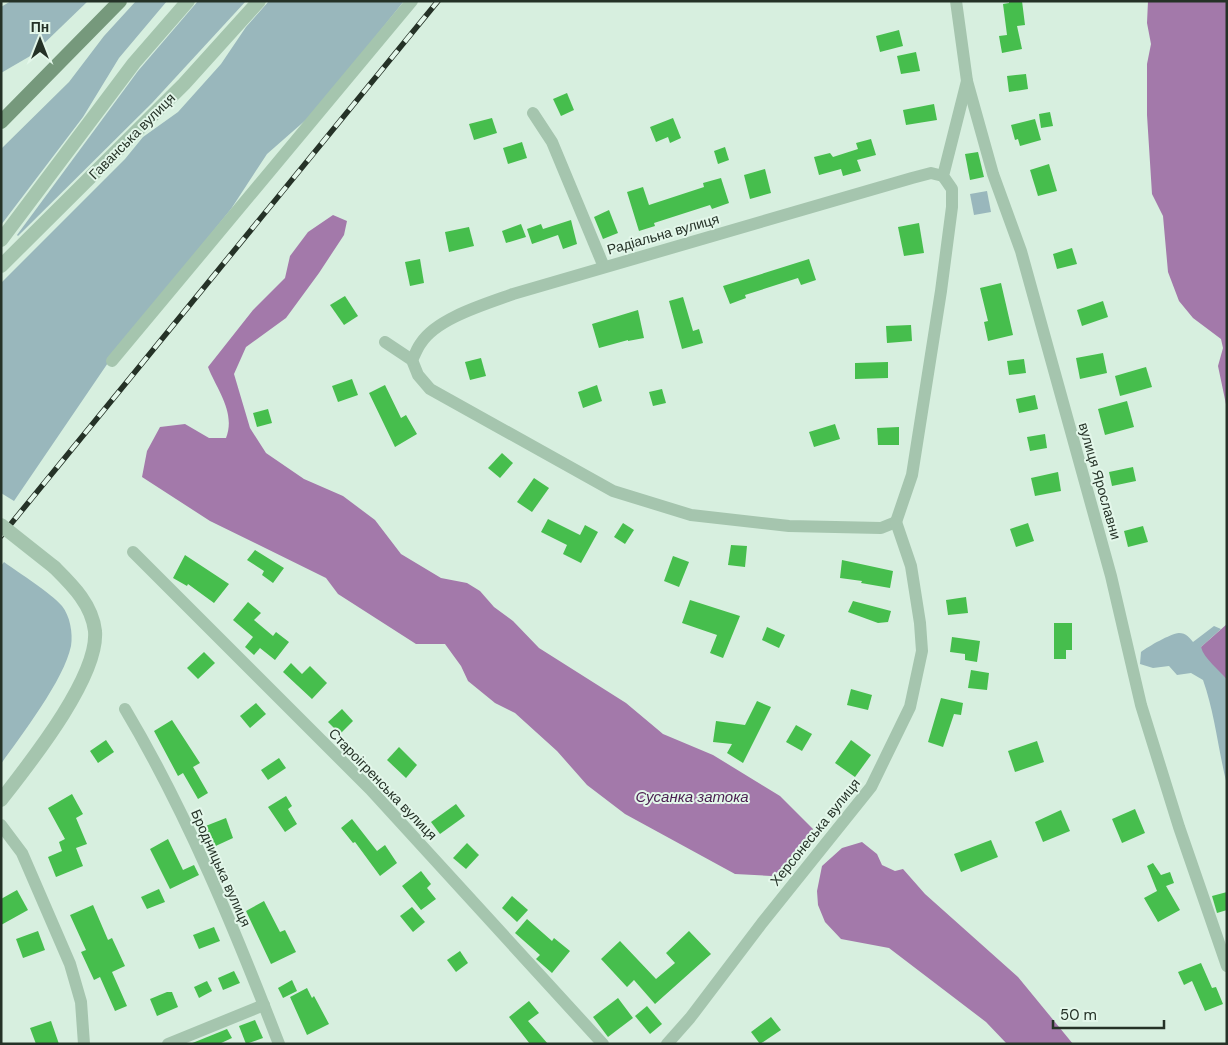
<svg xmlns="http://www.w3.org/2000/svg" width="1228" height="1045" font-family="'DM Sans',sans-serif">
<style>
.green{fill:#99b7bc}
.water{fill:#a379aa}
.building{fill:#46be4d}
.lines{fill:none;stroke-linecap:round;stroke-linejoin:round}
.minor{stroke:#a5c5ae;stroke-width:12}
.tertiary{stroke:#a5c5ae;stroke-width:14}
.secondary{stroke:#76997c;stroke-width:14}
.rail-casing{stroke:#253227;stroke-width:5.5}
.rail{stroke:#e3f7ea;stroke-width:4;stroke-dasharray:11;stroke-linecap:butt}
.tertiary-bridge{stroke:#a5c5ae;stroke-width:14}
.labels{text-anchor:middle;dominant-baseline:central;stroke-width:4;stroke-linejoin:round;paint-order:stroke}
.street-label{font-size:14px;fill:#253227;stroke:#e3f7ea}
.water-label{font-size:15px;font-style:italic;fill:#4a1e50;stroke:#e3f7ea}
</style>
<rect width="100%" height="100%" fill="#d7efdf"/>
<g class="green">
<polygon points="11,1 88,1 32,55 1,73 1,7"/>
<polygon points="136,1 167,1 119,58 83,117 1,225 1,149 69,82 104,36"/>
<polygon points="198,1 246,1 152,103 18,236 17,235 138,71"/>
<polygon points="269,1 404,1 316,111 267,154 231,209 114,354 14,501 1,493 1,283 125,159 143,137 178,112 221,64 246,27"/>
<polygon points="987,191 991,212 974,215 970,194"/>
<path d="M4,562C19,573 51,593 62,606C70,616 73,633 71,646C64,680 22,734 1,764V566Z"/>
<path d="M1214,626L1221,629L1201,647L1227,680V785C1218,749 1215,714 1203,680L1191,673L1177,675L1169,666L1153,668L1140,664L1141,652C1149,646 1170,634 1179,633C1186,633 1190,638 1193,642Z"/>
</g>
<g class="water">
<polygon points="1148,1 1227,1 1227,409 1218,366 1223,348 1221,339 1193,318 1179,301 1168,272 1163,216 1152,194 1147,115 1147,64 1151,44 1147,23"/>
<path d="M333,215L347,221L344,235L319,273L286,318L246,347L234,374L250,428L266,453L304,479L343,496L375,520L401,554L441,578L467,583L480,591L494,607L513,621L539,648L626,703L663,734L713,755L780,796L813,829L796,867L771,876L735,874L625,814L587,785L557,751L515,713L495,703L468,681L461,666L445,644H416L338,594L326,578L210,521L142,477L147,451L160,427L185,424L209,438H226C236,412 217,390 208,367L253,310L285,278L290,256L308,232Z"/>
<path d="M1227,624V680C1219,669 1204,659 1201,647Z"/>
<polygon points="862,842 877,854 882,865 895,871 903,869 925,894 1018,977 1073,1044 1007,1044 986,1022 889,948 841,939 825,922 818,905 817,891 822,866 842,848"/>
</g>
<g class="building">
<polygon points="1009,1 1022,1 1025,25 1017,26 1022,49 1002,53 999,36 1007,35 1003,4 1009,3"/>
<polygon points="899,30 903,46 880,52 876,36"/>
<polygon points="916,52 920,71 901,74 897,56"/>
<polygon points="1026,74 1028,89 1009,92 1007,76"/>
<polygon points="567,93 574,110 561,116 553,99"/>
<polygon points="934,104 937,120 906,125 903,110"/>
<polygon points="1050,112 1053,126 1041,128 1039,114"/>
<polygon points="492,118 497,133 474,140 469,124"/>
<polygon points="673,118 681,138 670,143 668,137 656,142 650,127"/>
<polygon points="1035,119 1041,140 1020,146 1018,139 1015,140 1011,125"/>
<polygon points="871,139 876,155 857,160 861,171 843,176 841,169 819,175 814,157 830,153 833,157 858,149 856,143"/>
<polygon points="522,142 527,158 508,164 503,148"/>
<polygon points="725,147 729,160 718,164 714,151"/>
<polygon points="978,152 984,177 970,180 965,154"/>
<polygon points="1049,164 1057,191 1038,196 1030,170"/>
<polygon points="765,169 771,193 750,199 744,175"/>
<polygon points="721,178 729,203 712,209 710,205 654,223 655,226 639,231 627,192 643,187 649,205 704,187 703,183"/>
<polygon points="609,210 618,233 603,239 594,217"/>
<polygon points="571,220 577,244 563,249 558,235 532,244 527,229 541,224 543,229"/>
<polygon points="919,223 924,253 904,256 898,227"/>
<polygon points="521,224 526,237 506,243 502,231"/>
<polygon points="469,227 474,246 449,252 445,232"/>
<polygon points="1072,248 1077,264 1057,269 1053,254"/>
<polygon points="420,259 424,283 410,286 405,262"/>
<polygon points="809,259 816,280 801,285 798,278 745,295 746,298 730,304 723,286"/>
<polygon points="1001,283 1013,335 988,341 984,322 988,321 980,288"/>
<polygon points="345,296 358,316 344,325 330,305"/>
<polygon points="683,297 693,331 699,329 703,343 682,349 669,301"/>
<polygon points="1103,301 1108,317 1082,326 1077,310"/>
<polygon points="638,310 644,338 628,341 628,340 599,348 592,324"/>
<polygon points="911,325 912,341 887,343 886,326"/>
<polygon points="1103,353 1107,373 1080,379 1076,358"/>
<polygon points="481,358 486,376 470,380 465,362"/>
<polygon points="1024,359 1026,373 1009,375 1007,361"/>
<polygon points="888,362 888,378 855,379 855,363"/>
<polygon points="1146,367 1152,387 1120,396 1115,376"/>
<polygon points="352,379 358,395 338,402 332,386"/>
<polygon points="385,385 401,418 406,415 417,434 395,447 369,393"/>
<polygon points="597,385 602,401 583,408 578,392"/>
<polygon points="662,389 666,403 653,406 649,392"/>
<polygon points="1035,395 1038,409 1019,413 1016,399"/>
<polygon points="1127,401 1134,427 1105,435 1098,409"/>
<polygon points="268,409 272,423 257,427 253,413"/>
<polygon points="835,424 840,439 814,447 809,432"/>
<polygon points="899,427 899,445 878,445 877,428"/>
<polygon points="1045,434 1047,448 1030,451 1027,437"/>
<polygon points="502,453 513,463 500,478 488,468"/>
<polygon points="1133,467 1136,481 1112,486 1109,472"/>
<polygon points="1058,472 1061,491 1035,496 1031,478"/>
<polygon points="534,478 549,488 532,512 517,502"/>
<polygon points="548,519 580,535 585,525 598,532 581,563 563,554 567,545 541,532"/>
<polygon points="623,523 634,530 625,544 614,537"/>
<polygon points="1028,523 1034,541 1016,547 1010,529"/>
<polygon points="1143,526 1148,542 1128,547 1124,531"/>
<polygon points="731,545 747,546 745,567 728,565"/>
<polygon points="255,550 284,568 273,583 262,575 264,571 247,560"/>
<polygon points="185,555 229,584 214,603 188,584 187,586 173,578"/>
<polygon points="673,556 689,562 679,587 664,581"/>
<polygon points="842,560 893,571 890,588 861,583 862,581 840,578"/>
<polygon points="966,597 968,613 948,615 946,600"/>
<polygon points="690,600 740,616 723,658 710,653 717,635 682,623"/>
<polygon points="853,601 891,611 888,622 878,623 848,612"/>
<polygon points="248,602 261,613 254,620 273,636 276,632 289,642 275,660 260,648 254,655 245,647 253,637 233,620"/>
<polygon points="1054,623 1072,623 1072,650 1066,650 1066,659 1054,659"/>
<polygon points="767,627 785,635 779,648 762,640"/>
<polygon points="952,637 980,641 977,662 965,660 965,654 950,652"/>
<polygon points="204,652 215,663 198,679 187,668"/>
<polygon points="291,663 302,674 310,666 327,683 312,699 283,672"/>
<polygon points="971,670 989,673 987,690 968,688"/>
<polygon points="851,689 872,695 868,710 847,705"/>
<polygon points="941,698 963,703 961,715 954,714 943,747 928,742"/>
<polygon points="757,701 771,707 743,763 727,753 732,744 713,742 716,721 745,725"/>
<polygon points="256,703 266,714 250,728 240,716"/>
<polygon points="342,709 353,721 340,734 328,722"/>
<polygon points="172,720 200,763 193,767 208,793 198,799 183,773 178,776 154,731"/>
<polygon points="796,725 812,734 802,751 786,742"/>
<polygon points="106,740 114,752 98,763 90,751"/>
<polygon points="851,740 871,755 855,777 835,763"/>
<polygon points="1037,741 1044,762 1015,772 1008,751"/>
<polygon points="399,747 417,765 406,778 387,760"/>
<polygon points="279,758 286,768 268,780 261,770"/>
<polygon points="72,794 83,814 76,818 87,844 76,848 83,866 56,877 48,857 62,851 59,842 65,839 48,808"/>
<polygon points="286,796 292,806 288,809 297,824 285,832 268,807"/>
<polygon points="456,804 465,816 440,834 431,822"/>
<polygon points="1135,809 1145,833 1122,843 1112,819"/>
<polygon points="1061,810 1070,831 1043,842 1035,822"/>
<polygon points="226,818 233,838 207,850 198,829"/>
<polygon points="352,819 377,851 385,845 397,863 380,876 355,842 353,843 341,828"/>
<polygon points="168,839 183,870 194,865 199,875 170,889 150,849"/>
<polygon points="991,840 998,857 961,872 954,854"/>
<polygon points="467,843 479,855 466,869 453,858"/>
<polygon points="1153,863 1161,875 1170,872 1174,883 1166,886 1180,910 1158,922 1144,898 1157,891 1147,866"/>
<polygon points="421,871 431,884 427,888 436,899 421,910 402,886"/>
<polygon points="159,889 165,902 147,909 141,897"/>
<polygon points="17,890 28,910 1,925 1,899"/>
<polygon points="1227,892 1227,910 1217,913 1212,896"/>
<polygon points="512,896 528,910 517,922 502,908"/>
<polygon points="264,901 280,932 285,930 296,952 271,964 246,911"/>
<polygon points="93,905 108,940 112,938 125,966 112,972 127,1006 115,1011 100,977 94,980 81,952 86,950 70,915"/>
<polygon points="412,907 425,922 413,932 400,916"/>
<polygon points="527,919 552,941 554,938 570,951 552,973 536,959 540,955 515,933"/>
<polygon points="214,927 220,941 199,949 193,935"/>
<polygon points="38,931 45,950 23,958 16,939"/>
<polygon points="689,931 711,954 655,1004 634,980 627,987 601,959 620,941 656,979 675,963 666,953"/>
<polygon points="460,951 468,963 456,972 447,960"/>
<polygon points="1201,963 1212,988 1216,987 1223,1004 1205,1011 1192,981 1184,985 1178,972"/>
<polygon points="234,971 240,983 223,990 218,978"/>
<polygon points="292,980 297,991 283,998 278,988"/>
<polygon points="207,981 212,991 199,998 194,987"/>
<polygon points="307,988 312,998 314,996 329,1024 307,1035 290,997"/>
<polygon points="167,992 172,992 178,1007 157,1016 150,999"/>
<polygon points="618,998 633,1018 608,1037 593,1017"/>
<polygon points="529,1001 539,1013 528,1021 548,1044 530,1044 509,1017"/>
<polygon points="647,1006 662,1024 650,1034 635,1016"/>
<polygon points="771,1017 781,1030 760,1044 751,1032"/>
<polygon points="255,1020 263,1038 246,1044 239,1026"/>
<polygon points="51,1021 59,1044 36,1044 30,1028"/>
<polygon points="227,1029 232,1038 219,1044 190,1044"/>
</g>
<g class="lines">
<g class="minor">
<polyline points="956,1 967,81 993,174 1021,251 1111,576 1141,705 1179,827 1227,966"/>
<polyline points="533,113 552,142 604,267"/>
<polyline points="385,342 412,360 418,375 430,389 613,491 691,515 789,526 881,528 896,522"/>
<path d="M412,360C415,355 417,348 421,343C437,318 486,304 513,294L912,178L931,173L943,176"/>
<polyline points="112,361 412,1"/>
<polyline points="896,522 912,475 941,291 952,207 952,189 943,176 967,81"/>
<polyline points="133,552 370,789 603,1044"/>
<path d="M125,709C187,813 235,930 279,1044"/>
<polyline points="1,825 22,853 70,964 81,1002 84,1044"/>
<polyline points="168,1044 264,1005"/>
<polyline points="667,1044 690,1018 762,923 871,787 910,707 922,651 920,623 911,566 896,522"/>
</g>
<g class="tertiary">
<polyline points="1,240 134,63 188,1"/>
<polyline points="1,266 184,84 259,1"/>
<path d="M1,800C29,764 99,677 95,631C92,604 72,585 54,567"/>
</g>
<polyline class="secondary" points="1,122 120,1"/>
<defs>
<polyline id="rail" points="1,536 438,1"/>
</defs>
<use href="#rail" class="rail-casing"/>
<use href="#rail" class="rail"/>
<polyline class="tertiary-bridge" points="1,525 54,567"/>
</g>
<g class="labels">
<g class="street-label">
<text transform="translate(132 136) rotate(-45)">Гаванська вулиця</text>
<text transform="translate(663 234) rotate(-16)">Радіальна вулиця</text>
<text transform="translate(1100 481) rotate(74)">вулиця Ярославни</text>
<text transform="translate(383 784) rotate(46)">Староігренська вулиця</text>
<text transform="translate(815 832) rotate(-51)">Херсонеська вулиця</text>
<text transform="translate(221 868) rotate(66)">Бродницька вулиця</text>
</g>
<g class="water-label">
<text x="692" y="797">Сусанка затока</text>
</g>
</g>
<rect width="1228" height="1045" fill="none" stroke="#253227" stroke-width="5"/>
<g transform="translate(40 40)" stroke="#e3f7ea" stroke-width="4" paint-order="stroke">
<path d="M0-4L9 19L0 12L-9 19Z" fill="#253227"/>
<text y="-8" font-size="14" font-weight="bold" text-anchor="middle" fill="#253227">Пн</text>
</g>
<path d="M1053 1020v8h111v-8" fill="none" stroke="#253227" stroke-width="2.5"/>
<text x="1060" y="1020" font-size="15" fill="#253227" stroke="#e3f7ea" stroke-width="4" paint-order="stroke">50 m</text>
</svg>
